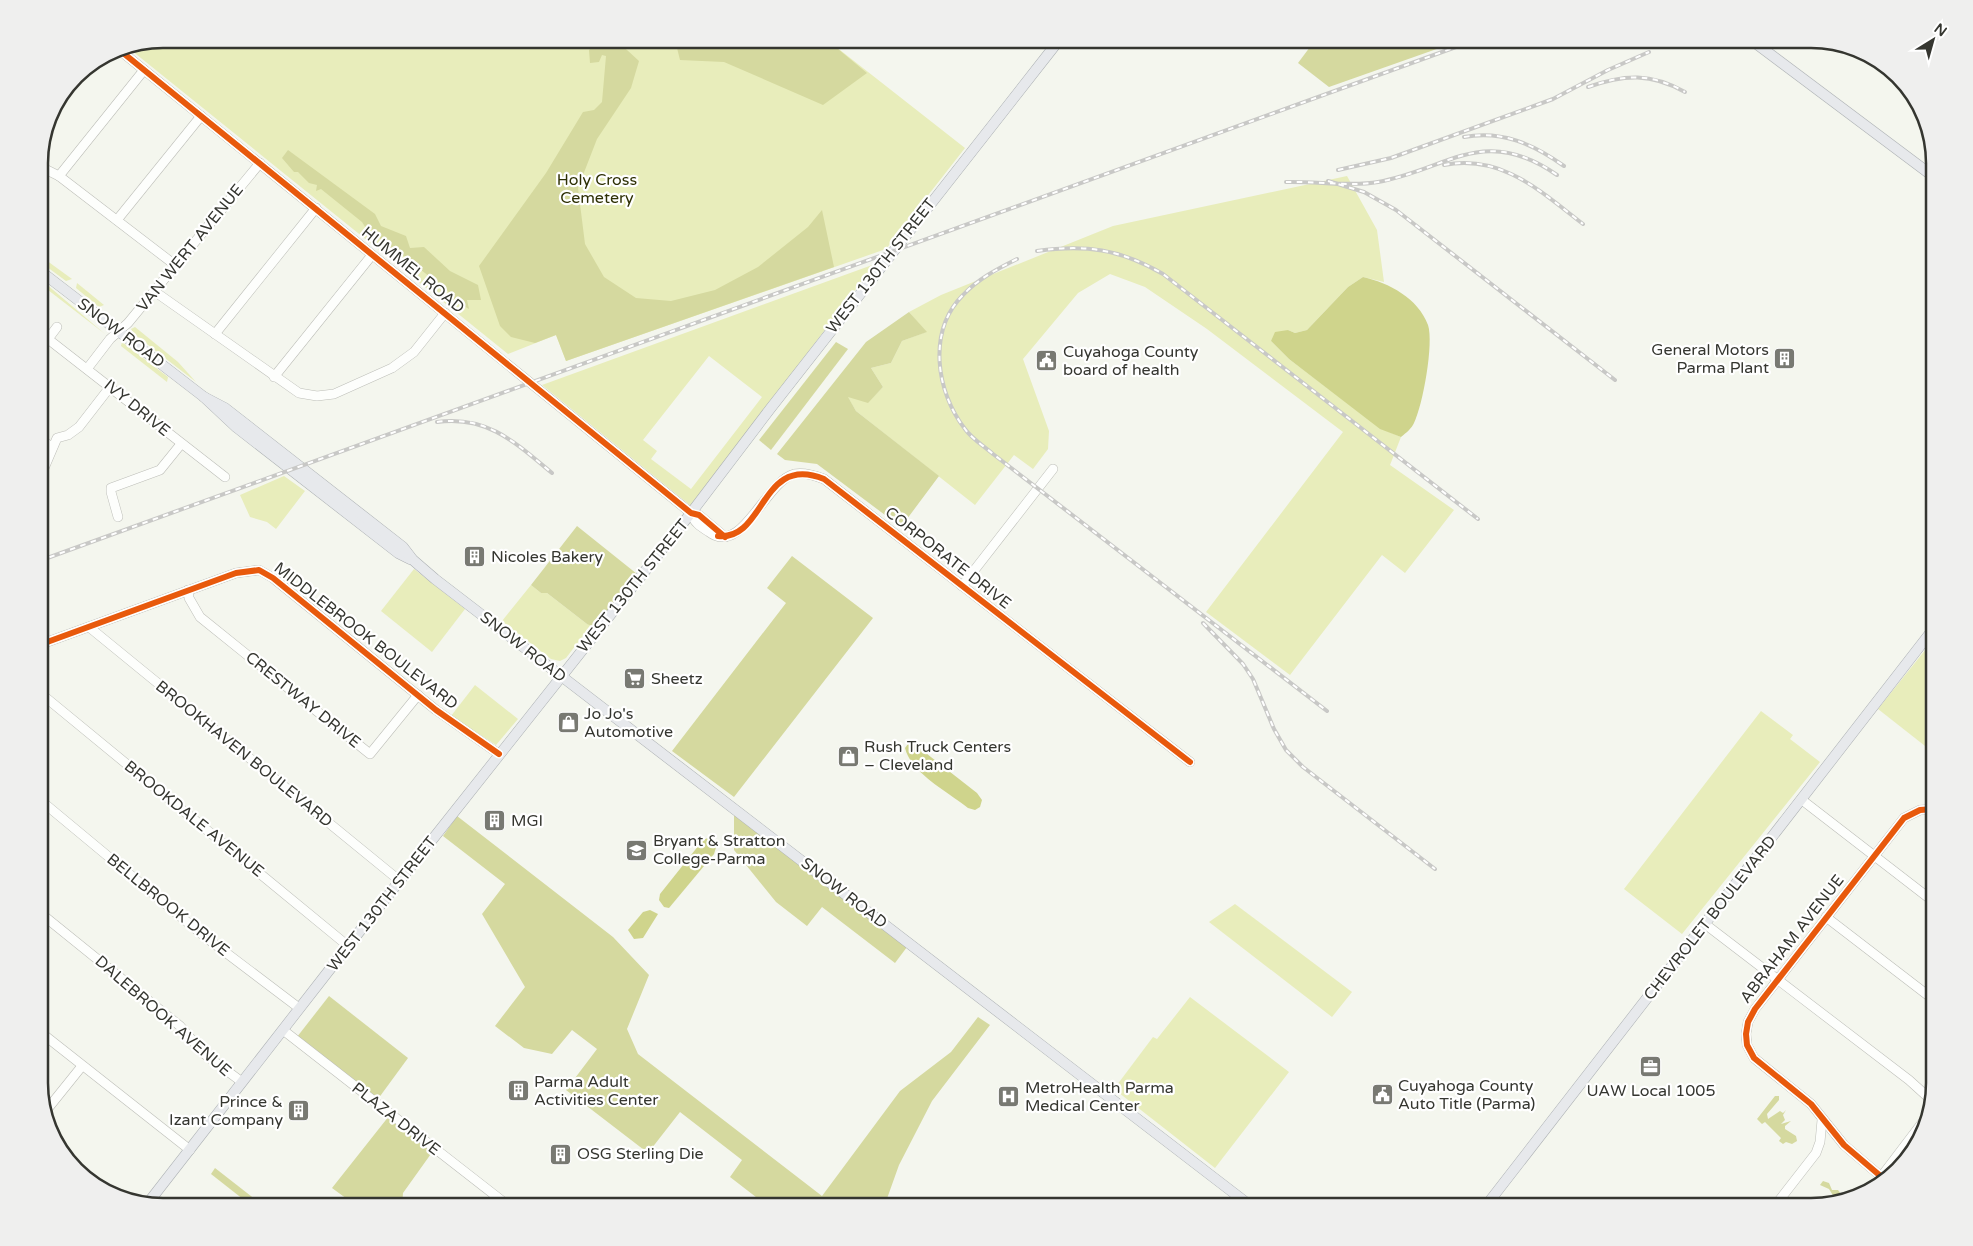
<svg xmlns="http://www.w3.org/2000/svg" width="1973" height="1246" font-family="'Varela Round',sans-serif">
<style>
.green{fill:#e8edbb;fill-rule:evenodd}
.forest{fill:#d5d99f}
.water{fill:#cfd48c}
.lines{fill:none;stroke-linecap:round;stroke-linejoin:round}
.stream{stroke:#cfd48c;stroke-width:2}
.minor-casing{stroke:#bdbeb8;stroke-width:10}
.major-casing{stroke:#acb0b3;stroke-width:11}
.minor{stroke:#fdfefc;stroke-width:9}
.major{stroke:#e7e9ec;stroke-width:10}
.rail-casing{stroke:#c8c8c6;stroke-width:4}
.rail{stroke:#fff;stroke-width:2;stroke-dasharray:5.5;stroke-linecap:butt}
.cycleway-casing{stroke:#fff;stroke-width:9}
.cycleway{stroke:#e8590c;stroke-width:6}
.labels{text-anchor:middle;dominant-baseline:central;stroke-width:4.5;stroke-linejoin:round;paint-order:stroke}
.park-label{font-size:16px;fill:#2e3004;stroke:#fff}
.street-label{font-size:16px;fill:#353630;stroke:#fff}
.poi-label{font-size:16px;fill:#353630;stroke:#fff;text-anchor:start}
.rim{fill:none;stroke:#353630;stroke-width:2.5}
</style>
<rect width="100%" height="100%" fill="#f4f6ee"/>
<g class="green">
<polygon points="163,39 826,39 965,148 886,249 566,361 556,335 508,354 126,46"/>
<polygon points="1347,176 1377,230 1384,282 1363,277 1348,287 1307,330 1295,333 1288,330 1271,341 1289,359 1380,428 1401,437 1390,465 1454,510 1405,573 1382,555 1290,675 1206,612 1343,432 1207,329 1145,287 1110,274 1078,293 1023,359 1049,431 1048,449 1033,469 1014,455 975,505 856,411 847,396 868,402 883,387 871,368 891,363 902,341 926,332 909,312 941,295 1113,226"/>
<polygon points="39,255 72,279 66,281 39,261"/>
<path d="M875,264L691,506L542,385ZM709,356L762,397L691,489L651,459L657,451L643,440Z"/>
<polygon points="39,278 105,334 39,283"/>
<polygon points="77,283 104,305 99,307 76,288"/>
<polygon points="135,327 178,362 196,382 134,334 131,329"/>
<polygon points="122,342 168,377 167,382 121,346"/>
<polygon points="284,476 305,491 276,529 267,522 250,517 240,495"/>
<polygon points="414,569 465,609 432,652 381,611"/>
<polygon points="531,585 541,593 547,593 587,624 592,624 566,658 560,661 551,659 502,621"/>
<polygon points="1934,639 1934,753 1878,709"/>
<polygon points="475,685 518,719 496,745 451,716"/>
<polygon points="1761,711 1793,735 1790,739 1820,762 1682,934 1624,889"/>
<polygon points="1235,904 1352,992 1332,1017 1209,922"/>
<polygon points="1190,997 1289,1072 1215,1168 1114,1089 1153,1037 1157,1039"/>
</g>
<g class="forest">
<polygon points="602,39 608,48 613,39 615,39 639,61 631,88 597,139 578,188 585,244 604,277 636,298 671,301 715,290 758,267 808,227 822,210 834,267 566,361 556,335 535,343 511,337 500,326 479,266 546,173 583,112 594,110 602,102 606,56 602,55 599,62 590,63 589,50"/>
<polygon points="683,39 826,39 867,73 823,105 724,62 680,60 676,44"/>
<polygon points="1316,39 1465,39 1329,87 1298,63"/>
<path d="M288,150L375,214L381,226L406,236L410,248L424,247L450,271L478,285L481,300H467L469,309L450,298L448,291L407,259V257C387,251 384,241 370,228L367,230L362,222L321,189L316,191L317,185L309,183L298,172H294L282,158Z"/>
<polygon points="909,312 927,332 902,341 891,363 871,368 883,387 868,403 848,397 856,411 939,476 901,527 817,464 785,460 777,454 866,342"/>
<polygon points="836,342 848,349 771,450 759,440"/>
<polygon points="577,526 637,574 595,627 587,624 547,593 541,593 531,585"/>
<polygon points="792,556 873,618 734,797 672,751 786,603 767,588"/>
<polygon points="734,815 907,947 895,963 822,907 807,926 776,902 734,850"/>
<polygon points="457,816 613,937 649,975 627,1029 638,1054 822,1196 900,1091 951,1052 978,1017 990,1025 932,1101 899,1165 884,1207 769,1207 730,1177 742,1160 680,1112 648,1153 566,1090 597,1049 572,1030 552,1054 524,1048 495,1026 525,987 482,914 505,884 443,836"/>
<polygon points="329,996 408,1058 378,1099 297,1037"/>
<polygon points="1775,1096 1779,1096 1779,1100 1767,1114 1768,1119 1780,1111 1783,1113 1786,1110 1783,1115 1785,1120 1781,1124 1791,1121 1785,1126 1785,1129 1796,1136 1797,1141 1792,1144 1786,1142 1783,1144 1779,1141 1781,1138 1765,1122 1762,1124 1757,1119"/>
<polygon points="389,1116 433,1151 403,1193 402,1207 358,1207 332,1188"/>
<polygon points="215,1168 265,1207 253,1207 211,1174"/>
<polygon points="1823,1181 1829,1183 1832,1190 1838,1190 1844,1198 1834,1197 1829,1189 1820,1185"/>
</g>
<g class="water">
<path d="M1363,277C1389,283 1418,298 1428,325C1434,343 1423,405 1414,423C1412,428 1406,433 1401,437L1380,429L1289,359L1271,341L1275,332L1288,330L1295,333L1307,330L1348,287Z"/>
<path d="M913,743L977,793L982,800L980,807L975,810L968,808C948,792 911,773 905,748L908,744Z"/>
<polygon points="710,837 717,844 714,854 669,908 664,907 659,900 660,894 703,840"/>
<polygon points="650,910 658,914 643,938 634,939 628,930 643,912"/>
</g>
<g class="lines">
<polyline class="stream" points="623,39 624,47"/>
<defs>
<g id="minor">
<polyline points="117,48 691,513 699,515 725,537"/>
<polyline points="39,166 59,176 175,265"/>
<polyline points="59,176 144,70"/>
<polyline points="117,220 201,116"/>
<polyline points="154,291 299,393 317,396 334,394 392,368 414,352 445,313"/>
<polyline points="215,334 316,208"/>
<polyline points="48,339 225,477"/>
<polyline points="39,351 57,327"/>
<polyline points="87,369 110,339 128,323 260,163"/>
<polyline points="274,377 372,255"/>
<polyline points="39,437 52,448"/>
<polyline points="39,480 57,438 68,435 79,427 110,387"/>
<path d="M691,513C694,523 701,527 709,532C742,557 765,482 794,474C804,472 814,475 824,479L1190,762"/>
<polyline points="118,517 111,492 111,488 160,470 181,444"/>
<polyline points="962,586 1053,469"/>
<polyline points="188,590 189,598 200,617 370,754 418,695"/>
<polyline points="89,627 400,881"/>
<polyline points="39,645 236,573 259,570 273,578 436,710 499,754"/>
<polyline points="39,692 348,946"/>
<polyline points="39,799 204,936 299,1008"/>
<polyline points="1802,800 1934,902"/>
<polyline points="39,912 180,1026 203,1053 242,1082"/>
<polyline points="1826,917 1934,1000"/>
<polyline points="1705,924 1909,1080 1930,1099"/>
<polyline points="283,1030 510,1207"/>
<polyline points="39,1031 190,1150"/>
<polyline points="45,1112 82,1066"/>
<polyline points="1881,1177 1922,1123"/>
<polyline points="1884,1179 1844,1145 1811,1104 1754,1058 1747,1045 1746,1034 1748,1022 1755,1009 1904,818 1920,810 1934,809"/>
<polyline points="1774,1207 1816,1153 1820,1142 1822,1120"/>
</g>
<g id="major">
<polyline points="1750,39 1934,177"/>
<polyline points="39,270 204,397 236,427 398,553 410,559"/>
<polyline points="204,397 225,408 403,547 413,560 435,579 1252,1207"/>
<polyline points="148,1203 348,946 691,513 770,409 1060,39"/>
<polyline points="1485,1207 1934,628"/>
</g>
</defs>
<use href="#minor" class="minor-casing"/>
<use href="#major" class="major-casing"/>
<use href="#minor" class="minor"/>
<use href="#major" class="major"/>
<defs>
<g id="rail">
<path d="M1588,87C1625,74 1651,73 1685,92"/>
<path d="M1464,137C1502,130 1533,144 1564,166"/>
<path d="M1444,165C1502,154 1540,191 1583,224"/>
<polyline points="1338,170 1391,158 1553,99 1608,70 1649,52"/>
<polyline points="1328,181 1364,192 1396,210 1615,380"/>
<path d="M1286,182C1315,181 1352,187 1378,182C1449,169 1483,124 1557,175"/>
<path d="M1037,251C1085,244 1120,249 1163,274L1478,519"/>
<path d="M1017,259C997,269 978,279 963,295C927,331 936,392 965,429C972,439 984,446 993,454L1327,711"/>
<path d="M437,422C487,415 516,443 552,473"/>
<polyline points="39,561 1478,39"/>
<polyline points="1203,623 1243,664 1253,679 1274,729 1286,750 1303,767 1435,869"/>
</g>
</defs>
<use href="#rail" class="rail-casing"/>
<use href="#rail" class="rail"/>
<defs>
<g id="cycleway">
<polyline points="117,48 691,513 699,515 725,537"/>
<path d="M718,536C766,541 760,453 824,479L1190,762"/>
<polyline points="39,645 236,573 259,570 273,578 436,710 499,754"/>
<polyline points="1884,1179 1844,1145 1811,1104 1754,1058 1747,1045 1746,1034 1748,1022 1755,1009 1904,818 1920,810 1934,809"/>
</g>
</defs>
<use href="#cycleway" class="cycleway-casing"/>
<use href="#cycleway" class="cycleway"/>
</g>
<defs>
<symbol id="building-square" viewBox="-11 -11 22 22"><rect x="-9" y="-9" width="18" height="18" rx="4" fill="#787972" stroke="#fff"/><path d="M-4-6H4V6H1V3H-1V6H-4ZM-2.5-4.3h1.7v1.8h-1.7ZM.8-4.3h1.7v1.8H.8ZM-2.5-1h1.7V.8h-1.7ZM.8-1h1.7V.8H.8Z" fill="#fff"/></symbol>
<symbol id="civic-square" viewBox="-11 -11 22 22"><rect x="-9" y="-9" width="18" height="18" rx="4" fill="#787972" stroke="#fff"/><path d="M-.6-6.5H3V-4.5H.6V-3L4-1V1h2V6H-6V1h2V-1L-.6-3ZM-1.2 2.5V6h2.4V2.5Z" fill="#fff"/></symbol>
<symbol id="supermarket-square" viewBox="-11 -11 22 22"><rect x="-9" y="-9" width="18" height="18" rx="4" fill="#787972" stroke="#fff"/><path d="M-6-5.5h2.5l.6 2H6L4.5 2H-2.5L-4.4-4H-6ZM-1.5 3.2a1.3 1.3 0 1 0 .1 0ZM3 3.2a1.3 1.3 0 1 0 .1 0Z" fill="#fff"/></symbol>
<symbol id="shop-square" viewBox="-11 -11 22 22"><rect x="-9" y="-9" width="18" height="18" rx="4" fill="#787972" stroke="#fff"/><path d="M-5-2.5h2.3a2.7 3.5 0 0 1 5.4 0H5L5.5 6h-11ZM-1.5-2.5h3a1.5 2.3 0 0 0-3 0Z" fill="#fff"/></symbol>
<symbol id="university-square" viewBox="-11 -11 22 22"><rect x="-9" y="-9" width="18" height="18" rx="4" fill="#787972" stroke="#fff"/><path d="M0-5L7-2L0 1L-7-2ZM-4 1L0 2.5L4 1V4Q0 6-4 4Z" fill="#fff"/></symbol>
<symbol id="office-square" viewBox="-11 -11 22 22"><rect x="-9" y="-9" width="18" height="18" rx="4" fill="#787972" stroke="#fff"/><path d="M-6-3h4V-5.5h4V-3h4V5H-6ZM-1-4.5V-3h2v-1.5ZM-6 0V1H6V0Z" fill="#fff"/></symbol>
<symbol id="hospital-square" viewBox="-11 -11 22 22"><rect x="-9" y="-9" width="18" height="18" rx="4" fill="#787972" stroke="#fff"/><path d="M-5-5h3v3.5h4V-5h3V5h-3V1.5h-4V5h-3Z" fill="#fff"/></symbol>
</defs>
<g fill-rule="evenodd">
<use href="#building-square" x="1772" y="346" width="25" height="25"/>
<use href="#civic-square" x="1034" y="348" width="25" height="25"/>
<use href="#building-square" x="462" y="544" width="25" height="25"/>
<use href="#supermarket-square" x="622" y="666" width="25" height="25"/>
<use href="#shop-square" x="556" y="710" width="25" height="25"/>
<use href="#shop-square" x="836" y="744" width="25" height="25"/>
<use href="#building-square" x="482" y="808" width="25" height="25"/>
<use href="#university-square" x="624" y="838" width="25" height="25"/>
<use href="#office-square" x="1638" y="1054" width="25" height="25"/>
<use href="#building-square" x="506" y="1078" width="25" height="25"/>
<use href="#civic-square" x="1370" y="1082" width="25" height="25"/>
<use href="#hospital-square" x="996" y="1084" width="25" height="25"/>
<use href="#building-square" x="286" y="1098" width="25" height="25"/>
<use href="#building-square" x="548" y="1142" width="25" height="25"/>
</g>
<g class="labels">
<g class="park-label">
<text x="597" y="180">Holy Cross<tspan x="597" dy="18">Cemetery</tspan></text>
</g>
<g class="street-label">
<text transform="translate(190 248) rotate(-51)">VAN WERT AVENUE</text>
<text transform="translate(881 266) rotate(-52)">WEST 130TH STREET</text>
<text transform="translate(413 270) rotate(39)">HUMMEL ROAD</text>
<text transform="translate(121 333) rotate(37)">SNOW ROAD</text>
<text transform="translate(137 408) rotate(39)">IVY DRIVE</text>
<text transform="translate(948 558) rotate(38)">CORPORATE DRIVE</text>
<text transform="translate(633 586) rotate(-51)">WEST 130TH STREET</text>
<text transform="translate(366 636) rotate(38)">MIDDLEBROOK BOULEVARD</text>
<text transform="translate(523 647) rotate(38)">SNOW ROAD</text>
<text transform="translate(303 700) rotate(39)">CRESTWAY DRIVE</text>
<text transform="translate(244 754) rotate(39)">BROOKHAVEN BOULEVARD</text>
<text transform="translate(194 819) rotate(39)">BROOKDALE AVENUE</text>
<text transform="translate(844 893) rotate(38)">SNOW ROAD</text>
<text transform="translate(382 904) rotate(-52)">WEST 130TH STREET</text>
<text transform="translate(168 905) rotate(39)">BELLBROOK DRIVE</text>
<text transform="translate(1710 918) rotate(-52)">CHEVROLET BOULEVARD</text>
<text transform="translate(1792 939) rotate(-52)">ABRAHAM AVENUE</text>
<text transform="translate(163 1016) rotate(41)">DALEBROOK AVENUE</text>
<text transform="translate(396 1119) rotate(38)">PLAZA DRIVE</text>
</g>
<g class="poi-label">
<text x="1769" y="350" text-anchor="end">General Motors<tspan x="1769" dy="18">Parma Plant</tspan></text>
<text x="1063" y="352">Cuyahoga County<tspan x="1063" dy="18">board of health</tspan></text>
<text x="491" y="557">Nicoles Bakery</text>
<text x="651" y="679">Sheetz</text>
<text x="584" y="714">Jo Jo's<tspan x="584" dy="18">Automotive</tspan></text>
<text x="864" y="747">Rush Truck Centers<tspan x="864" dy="18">– Cleveland</tspan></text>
<text x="511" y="821">MGI</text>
<text x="653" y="841">Bryant &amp; Stratton<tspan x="653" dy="18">College-Parma</tspan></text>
<text x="534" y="1082">Parma Adult<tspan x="534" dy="18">Activities Center</tspan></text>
<text x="1398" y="1086">Cuyahoga County<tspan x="1398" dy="18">Auto Title (Parma)</tspan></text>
<text x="1025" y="1088">MetroHealth Parma<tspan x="1025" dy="18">Medical Center</tspan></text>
<text x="1651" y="1091" text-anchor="middle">UAW Local 1005</text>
<text x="283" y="1102" text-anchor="end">Prince &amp;<tspan x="283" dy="18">Izant Company</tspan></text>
<text x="577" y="1154">OSG Sterling Die</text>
</g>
</g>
<path d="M0 0H1973V1246H0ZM163 48H1811A115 115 0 0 1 1926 163V1083A115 115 0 0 1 1811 1198H163A115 115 0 0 1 48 1083V163A115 115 0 0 1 163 48Z" fill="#efefee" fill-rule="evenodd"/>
<path class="rim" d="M163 48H1811A115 115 0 0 1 1926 163V1083A115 115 0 0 1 1811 1198H163A115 115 0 0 1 48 1083V163A115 115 0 0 1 163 48Z"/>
<g transform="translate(1933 40) rotate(37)" stroke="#ffffff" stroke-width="4" paint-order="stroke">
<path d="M0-4L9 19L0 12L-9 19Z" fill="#353630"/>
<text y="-8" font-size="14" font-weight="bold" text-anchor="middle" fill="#353630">N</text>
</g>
</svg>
